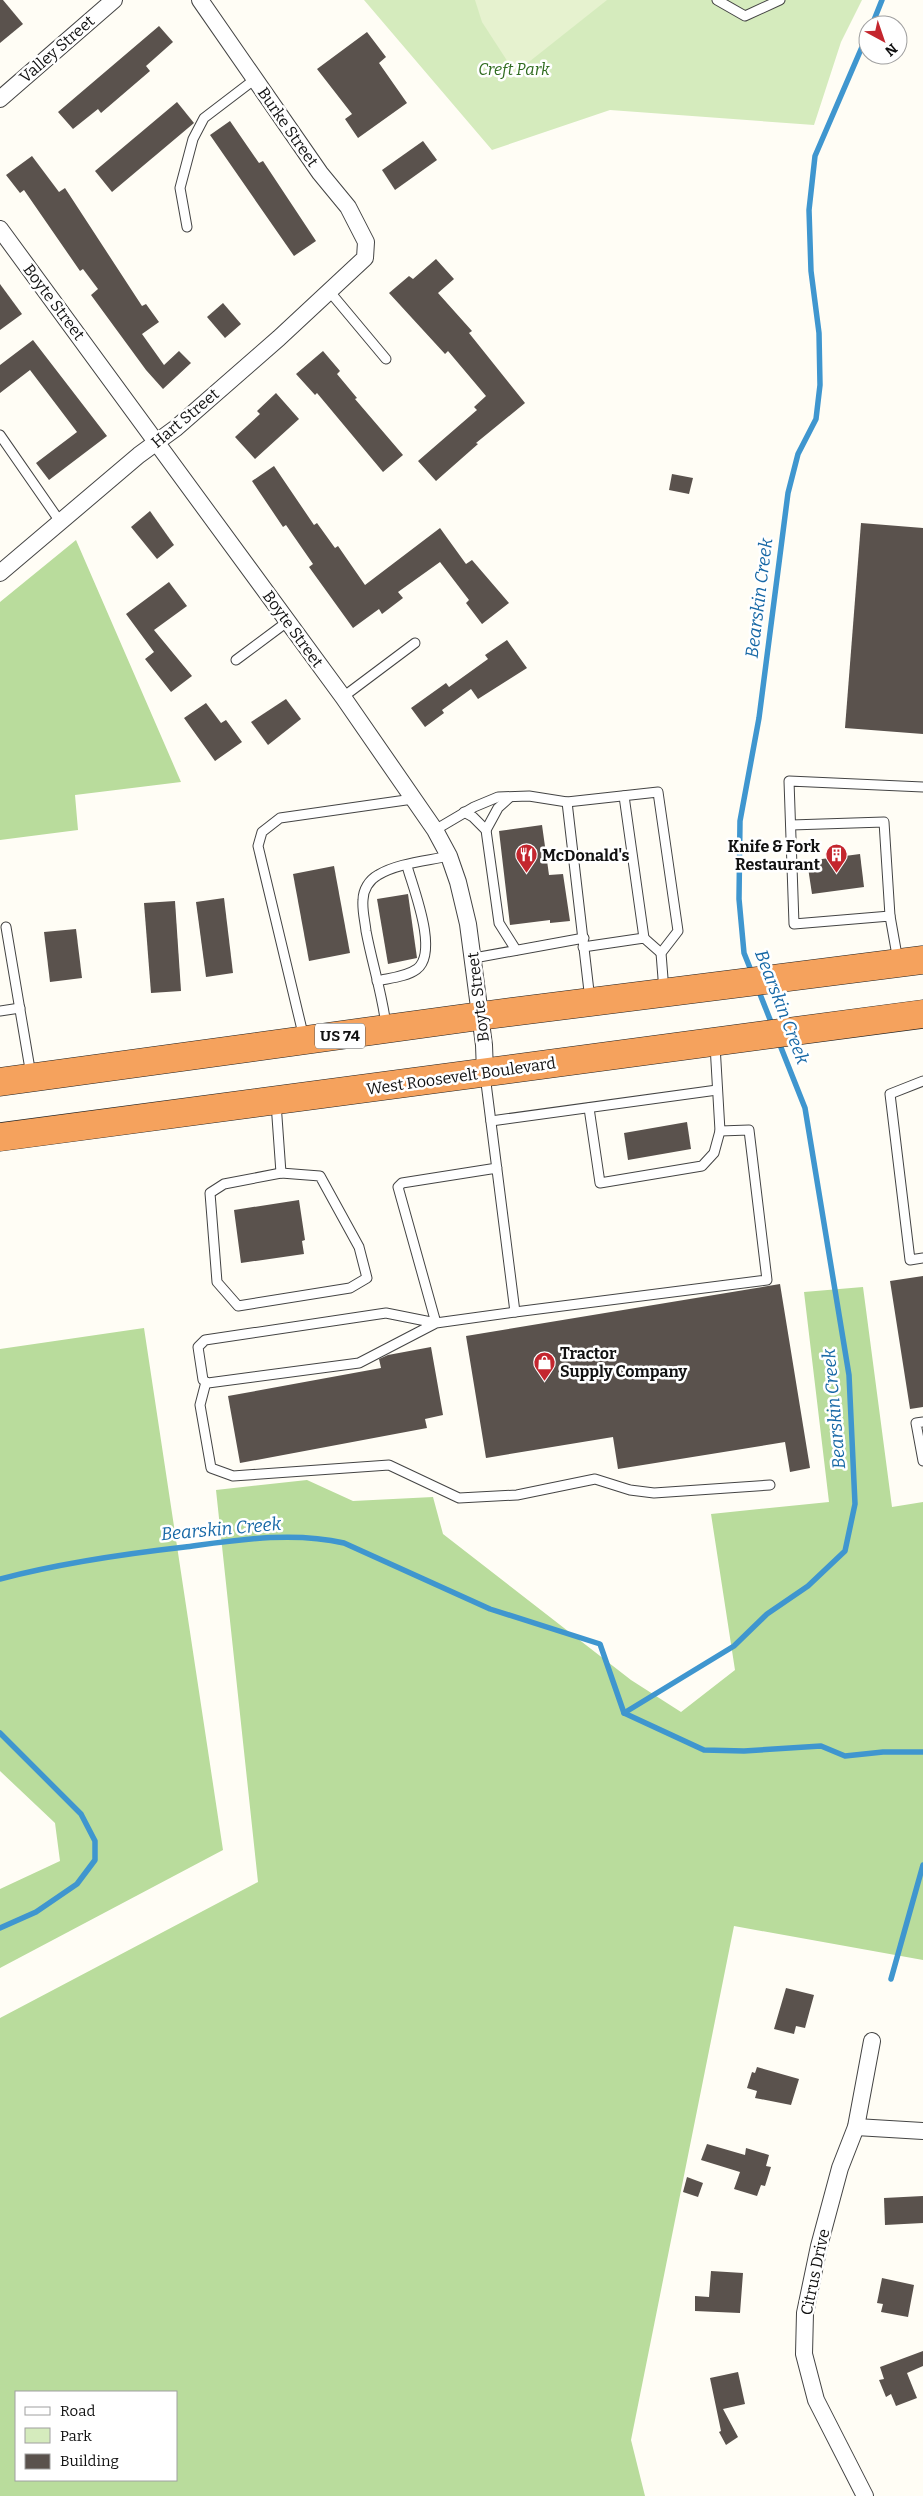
<svg xmlns="http://www.w3.org/2000/svg" width="923" height="2496" font-family="Bitter,serif">
<style>
.green{fill:#d5ebbd}
.forest{fill:#b9dc9c;fill-rule:evenodd}
.pitch{fill:#e6f2cf}
.lines{fill:none;stroke-linecap:round;stroke-linejoin:round}
.stream{stroke:#3f96cf;stroke-width:5.5}
.building{fill:#5a524d}
.lane-casing{stroke:#444;stroke-width:11}
.street-casing{stroke:#444;stroke-width:18}
.highway-casing{stroke:#222;stroke-width:29}
.lane{stroke:#fff;stroke-width:9}
.street{stroke:#fff;stroke-width:16}
.highway{stroke:#f5a25d;stroke-width:28}
.labels{text-anchor:middle;dominant-baseline:central;stroke-width:5;stroke-linejoin:round;paint-order:stroke}
.shield{fill:#fff;stroke:#585858;stroke-width:1}
.shield-label{font-size:15px;font-weight:bold;fill:#111}
.street-label{font-size:16px;fill:#111;stroke:#fff}
.park-label{font-size:16px;font-style:italic;fill:#2f6b1f;stroke:#fff}
.poi-label{font-size:16px;font-weight:bold;fill:#111;stroke:#fff;text-anchor:start}
.water-label{font-size:18px;font-style:italic;fill:#1768a6;stroke:#fff}
</style>
<rect width="100%" height="100%" fill="#fffdf5"/>
<polygon class="green" points="364,0 862,0 841,42 814,125 610,110 492,150"/>
<g class="forest">
<polygon points="76,540 181,782 75,795 78,830 0,840 0,602"/>
<path d="M863,1287L892,1507L923,1502V1960L734,1926L631,2440L645,2496H0V2018L258,1882L216,1490L307,1480L353,1501L433,1497L443,1534L631,1680L681,1712L735,1670L711,1514L829,1502L804,1292ZM176,2392V2480H16V2392Z"/>
<polygon points="144,1328 223,1850 0,1968 0,1889 60,1861 55,1823 0,1771 0,1349"/>
</g>
<polygon class="pitch" points="475,0 607,0 515,73 482,22"/>
<g class="lines">
<g class="stream">
<polyline points="872,25 882,0"/>
<polyline points="752,973 744,953 739,899 740,821 759,718 788,493 798,454 816,419 820,385 819,333 811,271 809,210 815,156 868,33"/>
<polyline points="758,989 773,1027"/>
<path d="M0,1579C61,1563 123,1554 185,1547C237,1540 292,1531 344,1543L490,1609L600,1644L624,1713L704,1750L744,1751L821,1746L845,1756L883,1752H923"/>
<polyline points="624,1713 734,1646 767,1614 808,1586 845,1551 855,1504 849,1375 805,1108 778,1040"/>
<polyline points="0,1733 81,1814 95,1841 95,1860 77,1884 36,1912 0,1928"/>
<polyline points="891,1979 923,1865"/>
</g>
</g>
<g class="building">
<polygon points="0,0 3,0 23,24 0,43"/>
<polygon points="159,26 173,42 146,66 150,71 101,113 98,109 73,129 58,112"/>
<polygon points="367,32 386,57 379,63 407,103 358,138 345,119 352,114 317,69"/>
<polygon points="177,102 194,123 112,192 95,171"/>
<polygon points="230,121 259,163 263,161 316,241 294,256 210,135"/>
<polygon points="423,141 437,160 395,190 382,170"/>
<polygon points="32,156 59,192 65,188 142,306 146,304 159,322 142,334 164,365 179,351 191,363 163,389 146,370 91,295 98,289 83,269 80,271 24,190 20,193 6,175"/>
<polygon points="436,259 454,279 438,293 472,331 469,333 525,403 476,443 478,444 436,481 418,461 477,410 474,407 486,396 448,351 445,354 389,293 409,276 413,279"/>
<polygon points="0,284 22,314 0,330"/>
<polygon points="223,303 241,324 225,338 207,317"/>
<polygon points="33,340 107,436 49,480 36,463 77,432 30,370 0,393 0,365"/>
<polygon points="323,351 340,371 337,374 357,398 355,399 403,455 383,472 317,393 315,395 296,374"/>
<polygon points="276,393 299,419 255,459 235,437 260,414 257,411"/>
<polygon points="274,466 314,525 317,523 335,548 338,546 365,585 440,528 466,564 472,560 509,603 482,624 466,603 469,600 440,562 398,592 403,598 382,614 379,609 353,628 309,567 313,564 286,525 283,527 252,481"/>
<polygon points="672,474 693,478 689,494 669,490"/>
<polygon points="150,511 174,545 157,559 131,527"/>
<polygon points="861,523 923,528 923,734 845,728"/>
<polygon points="169,582 187,606 154,630 192,676 171,692 145,659 154,652 126,614"/>
<polygon points="507,640 527,668 478,699 471,689 442,710 444,713 425,727 411,708 446,683 449,687 488,659 485,655"/>
<polygon points="286,699 301,719 268,745 251,722"/>
<polygon points="206,703 221,723 226,720 242,742 215,761 184,718"/>
<polygon points="542,825 549,875 563,874 570,921 550,923 550,920 510,925 499,831"/>
<polygon points="860,854 864,887 812,894 807,861"/>
<polygon points="334,866 350,953 309,961 293,874"/>
<polygon points="408,894 417,958 388,964 377,899"/>
<polygon points="224,898 233,973 206,977 196,902"/>
<polygon points="175,901 181,991 151,993 144,903"/>
<polygon points="76,929 82,978 50,982 44,932"/>
<polygon points="687,1122 691,1149 628,1160 624,1133"/>
<polygon points="299,1200 305,1240 302,1241 304,1254 241,1263 234,1210"/>
<polygon points="923,1276 923,1407 910,1409 890,1281"/>
<polygon points="780,1284 810,1468 790,1472 785,1442 618,1469 613,1437 486,1458 466,1336"/>
<polygon points="431,1347 443,1415 425,1419 427,1428 240,1463 228,1396 381,1368 379,1359 388,1355"/>
<polygon points="786,1988 814,1995 805,2028 796,2026 794,2034 774,2029"/>
<polygon points="757,2067 799,2079 791,2105 755,2098 757,2091 747,2088 752,2072 755,2073"/>
<polygon points="707,2144 745,2155 746,2148 769,2155 766,2166 771,2167 765,2186 761,2185 757,2196 734,2189 740,2172 701,2160"/>
<polygon points="687,2177 703,2183 698,2197 683,2192"/>
<polygon points="923,2196 923,2223 885,2225 884,2198"/>
<polygon points="711,2271 743,2273 740,2313 695,2311 695,2296 709,2297"/>
<polygon points="882,2278 914,2285 908,2317 881,2312 883,2304 877,2303"/>
<polygon points="923,2351 923,2366 907,2373 917,2398 896,2406 891,2394 886,2397 879,2380 884,2379 880,2367"/>
<polygon points="738,2372 745,2404 723,2409 738,2437 726,2445 719,2432 721,2431 710,2378"/>
</g>
<g class="lines">
<defs>
<g id="lane">
<polyline points="717,0 745,16 780,0"/>
<polyline points="187,227 180,188 193,139 204,118 255,79"/>
<polyline points="330,292 386,359"/>
<polyline points="0,435 61,523"/>
<polyline points="236,660 287,622"/>
<polyline points="343,697 415,643"/>
<polyline points="624,796 644,938"/>
<polyline points="567,802 590,1000"/>
<polyline points="464,812 473,817 486,830 499,923 516,950"/>
<polyline points="791,825 884,822 890,916"/>
<polyline points="435,830 474,807 498,797 529,796 567,802 658,792 678,931 661,953 664,991"/>
<polyline points="486,830 498,808 509,798"/>
<polyline points="6,927 31,1075"/>
<polyline points="583,947 644,938 661,953"/>
<polyline points="474,958 584,938"/>
<polyline points="898,961 890,916 794,924 789,781 923,787"/>
<path d="M377,981C390,978 406,977 417,969C439,952 413,888 407,866"/>
<polyline points="0,1011 20,1008"/>
<path d="M386,1025C382,993 372,963 366,931C365,921 362,910 363,900C363,890 369,880 378,875C398,863 427,861 449,856"/>
<polyline points="304,1038 258,846 262,832 280,818 413,799"/>
<polyline points="485,1075 515,1312 436,1323 359,1363 208,1383 203,1380 198,1347 205,1340 386,1313 436,1323 398,1187 402,1183 497,1168"/>
<polyline points="923,1081 890,1094 910,1260 923,1258"/>
<polyline points="276,1103 281,1173"/>
<polyline points="589,1108 600,1183 702,1166 714,1153 720,1131"/>
<polyline points="491,1121 717,1090"/>
<polygon points="281,1173 320,1176 359,1247 367,1278 350,1288 238,1306 217,1282 210,1193 224,1184"/>
<polyline points="515,1312 767,1280 749,1130 720,1131 715,1045"/>
<polyline points="206,1382 200,1405 211,1468 233,1476 389,1465 459,1498 517,1495 595,1479 630,1490 654,1493 770,1485"/>
<polyline points="923,1422 916,1423 923,1461"/>
</g>
<g id="street">
<polyline points="0,99 114,0"/>
<polyline points="0,229 343,697 435,830 449,856 458,882 468,924 484,1045 485,1072"/>
<polyline points="0,573 139,455 176,428 279,338 365,258 366,242 348,207 320,173 200,0"/>
<polyline points="856,2127 923,2131"/>
<polyline points="865,2496 816,2400 804,2354 805,2313 819,2246 840,2168 856,2127 872,2041"/>
</g>
<g id="highway">
<polyline points="0,1082 480,1016 923,960"/>
<polyline points="0,1137 923,1014"/>
</g>
</defs>
<use href="#lane" class="lane-casing"/>
<use href="#street" class="street-casing"/>
<use href="#highway" class="highway-casing"/>
<use href="#lane" class="lane"/>
<use href="#street" class="street"/>
<use href="#highway" class="highway"/>
</g>
<defs>
<symbol id="restaurant-pin" viewBox="-11 -11 22 30"><path d="M0 17L-7.5 6A9.5 9.5 0 1 1 7.5 6Z" fill="#c4262e" stroke="#fff"/><path d="M-5-6h1v4h1v-4h1v4h1v-4h1v5L-1.5 .5V6h-2V.5L-5-1ZM5-6V6H3V1.5H1.5Q1.5-4 5-6Z" fill="#fff"/></symbol>
<symbol id="building-pin" viewBox="-11 -11 22 30"><path d="M0 17L-7.5 6A9.5 9.5 0 1 1 7.5 6Z" fill="#c4262e" stroke="#fff"/><path d="M-4-6H4V6H1V3H-1V6H-4ZM-2.5-4.3h1.7v1.8h-1.7ZM.8-4.3h1.7v1.8H.8ZM-2.5-1h1.7V.8h-1.7ZM.8-1h1.7V.8H.8Z" fill="#fff"/></symbol>
<symbol id="shop-pin" viewBox="-11 -11 22 30"><path d="M0 17L-7.5 6A9.5 9.5 0 1 1 7.5 6Z" fill="#c4262e" stroke="#fff"/><path d="M-5-2.5h2.3a2.7 3.5 0 0 1 5.4 0H5L5.5 6h-11ZM-1.5-2.5h3a1.5 2.3 0 0 0-3 0Z" fill="#fff"/></symbol>
</defs>
<g fill-rule="evenodd">
<use href="#restaurant-pin" x="514" y="842" width="25" height="34"/>
<use href="#building-pin" x="824" y="842" width="25" height="34"/>
<use href="#shop-pin" x="532" y="1350" width="25" height="34"/>
</g>
<g class="labels">
<rect class="shield" x="315" y="1023.5" width="50" height="25" rx="4"/>
<g class="shield-label">
<text x="340" y="1036">US 74</text>
</g>
<g class="street-label">
<text transform="translate(57 49) rotate(-41)">Valley Street</text>
<text transform="translate(288 127) rotate(55)">Burke Street</text>
<text transform="translate(54 302) rotate(53)">Boyte Street</text>
<text transform="translate(185 418) rotate(-40)">Hart Street</text>
<text transform="translate(293 629) rotate(54)">Boyte Street</text>
<text transform="translate(478 997) rotate(-97)">Boyte Street</text>
<text transform="translate(461 1076) rotate(-8)">West Roosevelt Boulevard</text>
<text transform="translate(815 2272) rotate(-78)">Citrus Drive</text>
</g>
<g class="park-label">
<text x="514" y="69">Creft Park</text>
</g>
<g class="poi-label">
<text x="820" y="846" text-anchor="end">Knife &amp; Fork<tspan x="820" dy="18">Restaurant</tspan></text>
<text x="542" y="855">McDonald's</text>
<text x="560" y="1353">Tractor<tspan x="560" dy="18">Supply Company</tspan></text>
</g>
<g class="water-label">
<text transform="translate(759 598) rotate(-83)">Bearskin Creek</text>
<text transform="translate(782 1007) rotate(69)">Bearskin Creek</text>
<text transform="translate(834 1409) rotate(-95)">Bearskin Creek</text>
<text transform="translate(221 1529) rotate(-5)">Bearskin Creek</text>
</g>
</g>
<rect x="15" y="2391" width="162" height="90" fill="#ffffff" stroke="#a0a0a0"/>
<rect x="25" y="2407" width="25" height="8" fill="#ffffff" stroke="#a0a0a0"/>
<text x="60" y="2416" font-size="15" fill="#111111">Road</text>
<rect x="25" y="2428" width="25" height="15" fill="#d5ebbd" stroke="#a0a0a0"/>
<text x="60" y="2441" font-size="15" fill="#111111">Park</text>
<rect x="25" y="2454" width="25" height="15" fill="#5a524d" stroke="#a0a0a0"/>
<text x="60" y="2466" font-size="15" fill="#111111">Building</text>
<g transform="translate(883 40) rotate(140)"><circle r="24" fill="#ffffff" stroke="#a0a0a0"/>
<path d="M0-4L9 19L0 12L-9 19Z" fill="#c4262e"/>
<text y="-8" font-size="14" font-weight="bold" text-anchor="middle" fill="#111111">N</text>
</g>
</svg>
